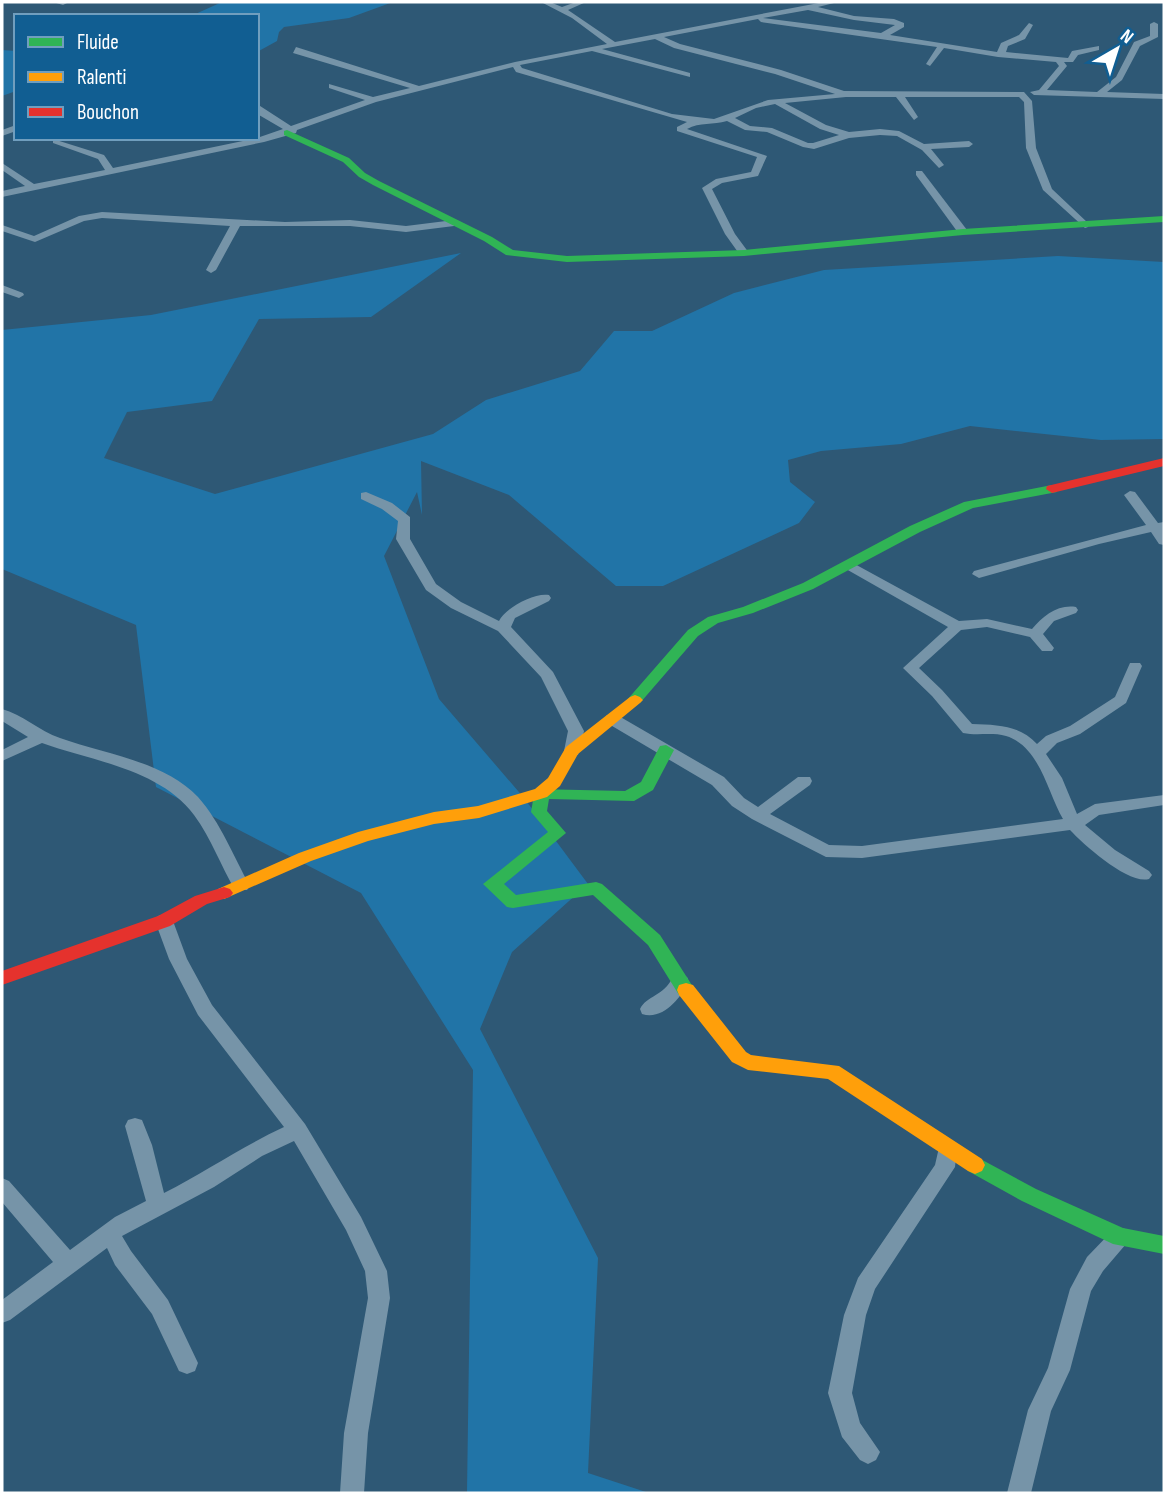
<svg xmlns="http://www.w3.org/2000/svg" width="1166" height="1495" font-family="'Sofia Sans Condensed',sans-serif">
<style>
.green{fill:#2174a7}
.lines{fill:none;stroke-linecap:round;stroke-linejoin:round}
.street{fill:#7694a8;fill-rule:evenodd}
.fast{fill:#30b455;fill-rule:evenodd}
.slow{fill:#ff9f0a;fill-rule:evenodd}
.jam{fill:#e5322d;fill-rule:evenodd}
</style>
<rect width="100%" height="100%" fill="#2e5875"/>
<g class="green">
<polygon points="222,2 393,2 349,18 284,27 279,32 277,41 257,52 257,16 191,16"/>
<polygon points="2,50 16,51 16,91 2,96"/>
<polygon points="461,253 371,317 259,319 212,401 127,412 104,458 215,494 433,434 486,400 580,371 614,331 652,331 734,293 824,270 1058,256 1164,262 1164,439 1101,440 970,426 901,444 821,451 788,460 790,482 815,502 799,523 663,586 616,586 509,495 421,461 422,515 417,492 384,556 439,699 524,798 588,884 512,952 480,1029 598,1258 588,1473 649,1493 467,1493 473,1070 361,893 156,787 136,625 2,569 2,330 151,315"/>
</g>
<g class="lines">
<g class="street">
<polygon points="53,2 66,2 67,3 63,5"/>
<path d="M541,2H550L562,7L576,2H586L568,10L615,42L824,2H838L818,7L854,16L894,19L904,23V27L890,35L997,52L1001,43L1019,35L1029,23L1033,25L1025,39L1008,46L1006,52L1068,58L1072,51L1099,46V50L1078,55L1073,62H1064L1067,66L1047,90L1097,92L1116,77L1134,42L1150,36V24L1154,22L1158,24V37L1140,46L1122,80L1107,92L1164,94V99L1034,95L1030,92L1039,90L1059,66L1056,62L998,57L944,48L930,66L926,64L937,47L761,22L758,19L664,37L680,44L781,70L844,91L1024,92L1032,101L1036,148L1052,189L1088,223V227L1085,228L1043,190L1026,148L1024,102L1019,97H905L918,117L914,120L896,97H846L785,103L826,125L849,132L880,129L899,131L924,144L969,141L973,144L969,147L931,149L944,165L939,168L922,150L897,136L880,135L849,138L814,149L803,147L767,132L745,130L727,121C713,125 700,122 687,129L767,156L758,176L722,183L712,189L735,234L749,253L740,255L725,234L702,188L716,179L751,172L757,157L677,131V127L687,122L516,72L513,67L376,102L297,130L296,133L264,142L2,197V191L25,186L2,170V163L34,184L105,170L98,159L53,143V139L104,155L113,168L257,138L283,129L259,115L257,104L291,126L365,100L329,88V84L373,97L410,88L293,53L296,47L419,86L515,62L607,44L572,18ZM808,10L854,20L895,25L881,33L763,18ZM655,39L674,48L775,74L835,94L768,100L714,119L672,114L522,68L520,65L592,51L690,77V73L602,49ZM775,104L820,129L839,135L813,143H808L772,128L750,126L735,118L756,108Z"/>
<polygon points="16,125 16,131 2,136 2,130"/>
<polygon points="916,171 922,171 967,230 967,234 959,234 916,175"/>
<polygon points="102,212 285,222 350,220 406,226 454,220 459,223 454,226 406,232 350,226 240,226 216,270 211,273 206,270 230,226 102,218 84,221 35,242 2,231 2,225 34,236 79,216"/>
<polygon points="2,285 23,293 24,295 19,298 2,292"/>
<polygon points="1130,491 1135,492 1158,523 1164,522 1164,545 1159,544 1151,532 1099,544 979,578 972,574 974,571 1146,525 1124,495"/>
<path d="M366,492L392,503L410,517V539L436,584L461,602L499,621C505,608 535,592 549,595L551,598L549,601L515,618L511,627L553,672L584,731L578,755H566L564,751L568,731L541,677L498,631L451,608L426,590L396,539L398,521L382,509L361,499V493Z"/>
<path d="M851,562L959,621L987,619L1032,629C1043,616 1058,604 1076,607L1078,610L1076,613L1054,621L1043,634L1054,648L1052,651H1042L1030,637L987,627L961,630L919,668L942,690L972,724C998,725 1019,725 1037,744L1046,736L1070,726L1115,697L1130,663H1140L1142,666L1126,703L1080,734L1057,743L1046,754L1062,778L1077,814L1095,804L1164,795V805L1099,815L1085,825L1115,850L1149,871L1152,875L1149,879C1129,885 1084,845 1070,830L862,858L826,857L752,819L732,806L712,785L607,723L604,719L607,715H617L724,777L744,798L758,807L798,777H810L812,781L810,785L770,814L829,845L862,846L1063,819C1048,794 1040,746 1006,736C992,732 977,736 963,733L932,696L903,668L948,627L846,569L844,566Z"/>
<path d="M2,709C22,714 39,731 60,738C104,754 164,761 198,797C221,823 233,856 250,886L247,890H235C221,866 211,838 194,815C160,769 92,761 42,743L2,761V750L28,737L2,721Z"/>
<path d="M164,914L170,916L173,921L187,959L212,1005L305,1124L361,1217L387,1271L390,1298L368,1433L364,1493H340L344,1433L368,1298L365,1271L346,1230L294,1141L262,1156L214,1187L122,1236L131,1251L168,1300L198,1363L195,1371L187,1374L179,1371L152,1314L115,1265L107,1248L10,1320L2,1323V1300L53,1262L2,1202V1178L9,1181L70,1250L115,1217L146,1201L125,1126L128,1120L135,1118L142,1120L152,1145L164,1193C205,1172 243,1146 284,1127L198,1015L169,959L155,921L158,916Z"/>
<path d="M680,975L687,977L689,982C681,997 663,1021 642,1014L640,1009C647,995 663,997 673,977Z"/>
<polygon points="947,1140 954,1143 957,1149 955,1167 875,1289 866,1315 852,1393 860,1423 880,1452 876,1460 868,1464 860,1460 842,1437 828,1393 844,1315 858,1278 935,1165 940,1143"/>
<polygon points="1121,1228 1129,1230 1132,1237 1103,1271 1091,1291 1070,1370 1051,1411 1031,1493 1007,1493 1028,1410 1048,1368 1070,1289 1087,1257 1113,1230"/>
</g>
<g class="fast">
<polygon points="287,130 349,158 365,173 379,181 492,237 513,250 567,256 744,250 963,229 1164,216 1164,222 963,235 744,256 567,262 506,255 484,241 373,185 359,177 343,162 284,135 284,131"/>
<polygon points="1052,485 1057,486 1057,492 973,508 920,532 813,589 753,613 718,623 698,636 640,703 630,703 627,700 688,630 708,617 743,607 803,583 910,526 964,502"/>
<polygon points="666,745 674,750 653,790 634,801 549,799 547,811 566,833 504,884 516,895 596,882 602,884 660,935 695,990 693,995 686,997 679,995 648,945 593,895 513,908 507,907 483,884 548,832 531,812 535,789 625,791 641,782 660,746"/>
<polygon points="975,1156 1036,1189 1123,1228 1164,1236 1164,1254 1113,1244 1022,1201 968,1171 965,1165 968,1159"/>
</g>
<g class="slow">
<polygon points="635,695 640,697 643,700 640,703 578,754 560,786 547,797 479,818 434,824 368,841 311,861 224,899 218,897 215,893 218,889 299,853 358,832 434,812 478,806 535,789 548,778 566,747 630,697"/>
<polygon points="686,983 693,985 746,1052 751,1055 839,1066 982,1159 985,1165 982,1171 975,1174 968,1171 828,1079 748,1070 732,1062 679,995 677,990 679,985"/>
</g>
<g class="jam">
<polygon points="1164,458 1164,466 1052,493 1046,489 1047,486"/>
<polygon points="224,887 230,889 233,893 230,897 207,904 170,926 2,985 2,971 158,916 195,896"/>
</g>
</g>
<rect width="1166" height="1495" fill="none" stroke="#ffffff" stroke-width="7"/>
<rect x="14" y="14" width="245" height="126" fill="#115e92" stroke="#709ebe" stroke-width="2"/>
<rect x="28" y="37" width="35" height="10" fill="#30b455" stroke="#709ebe" stroke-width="2"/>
<text x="77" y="49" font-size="21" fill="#ffffff">Fluide</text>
<rect x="28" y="72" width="35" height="10" fill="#ff9f0a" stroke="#709ebe" stroke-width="2"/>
<text x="77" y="84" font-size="21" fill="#ffffff">Ralenti</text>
<rect x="28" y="107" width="35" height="10" fill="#e5322d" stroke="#709ebe" stroke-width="2"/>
<text x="77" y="119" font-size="21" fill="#ffffff">Bouchon</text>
<g transform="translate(1117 49) rotate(39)" stroke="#115e92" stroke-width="5" paint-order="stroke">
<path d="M0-5L12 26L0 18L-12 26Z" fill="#ffffff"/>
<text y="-10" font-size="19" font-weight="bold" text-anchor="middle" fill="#ffffff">N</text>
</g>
</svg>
